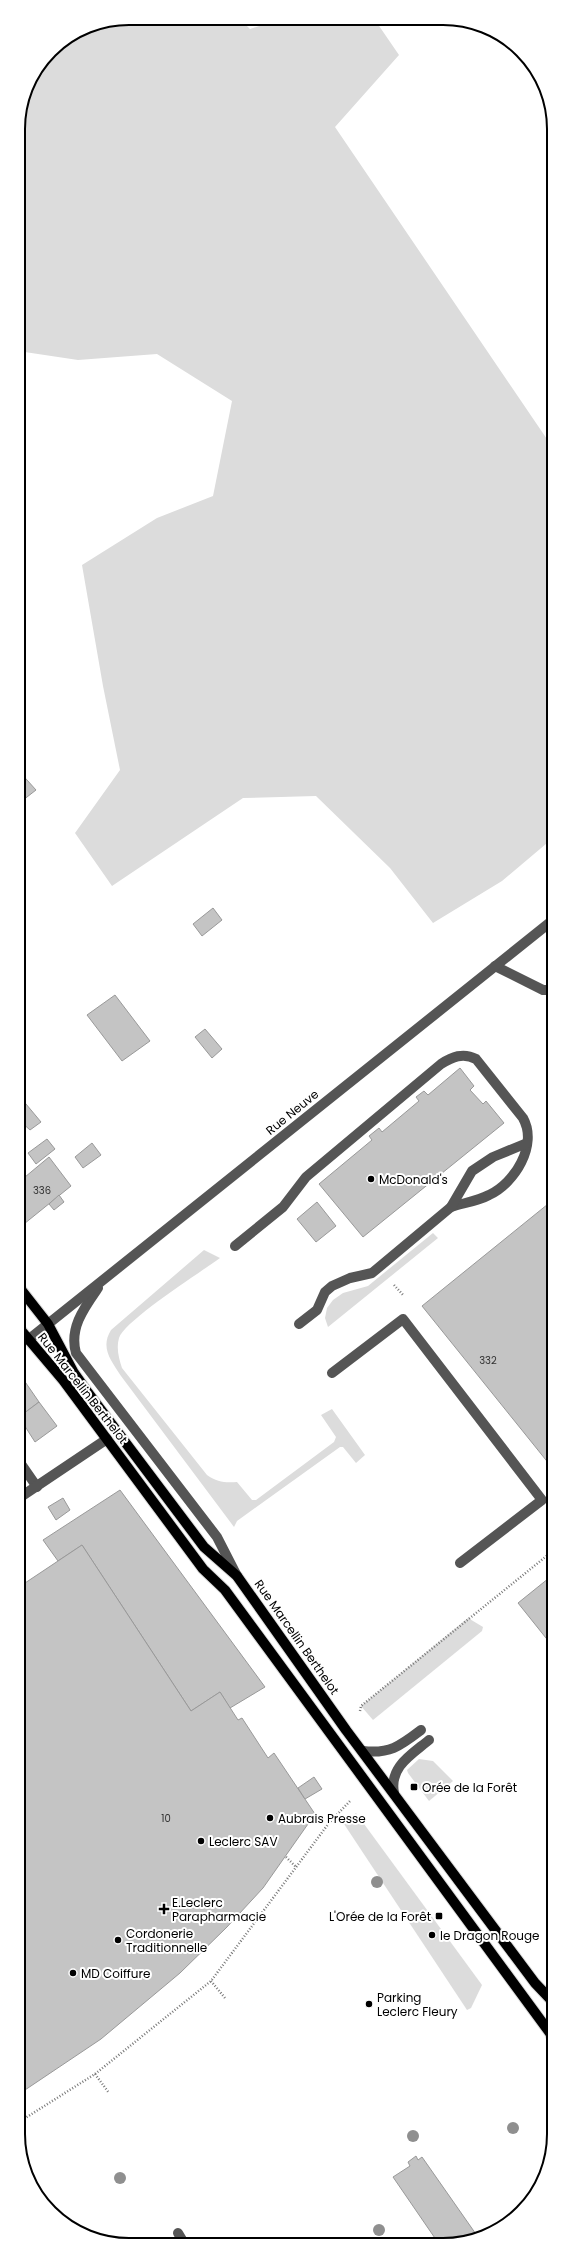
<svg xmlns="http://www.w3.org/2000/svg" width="572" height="2263" font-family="Poppins,sans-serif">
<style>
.green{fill:#dcdcdc}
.building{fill:#c4c4c4;stroke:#999}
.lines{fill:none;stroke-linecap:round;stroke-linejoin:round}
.major-casing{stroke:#dbdbdb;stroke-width:12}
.path{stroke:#777;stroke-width:2.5;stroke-dasharray:1 2;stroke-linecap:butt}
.minor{stroke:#555;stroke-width:10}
.major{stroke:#000;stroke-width:10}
.tree{fill:#8f8f8f}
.poi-dot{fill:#000;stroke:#fff;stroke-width:1.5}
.labels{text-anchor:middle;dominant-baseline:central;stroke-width:4;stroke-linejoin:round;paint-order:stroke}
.number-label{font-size:10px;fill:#313131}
.street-label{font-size:12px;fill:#000;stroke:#fff}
.poi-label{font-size:12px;fill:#000;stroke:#fff;text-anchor:start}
.rim{fill:none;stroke:#000;stroke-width:2}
</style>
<rect width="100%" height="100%" fill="#fff"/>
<g class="green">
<polygon points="129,18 240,19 250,29 280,19 375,20 399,55 335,127 553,448 553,838 502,881 433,923 390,868 316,796 243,798 112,886 75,833 120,770 103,686 82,565 157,518 213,496 232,401 157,354 78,360 18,351 18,122 27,87 51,50 87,26"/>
<polygon points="544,96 553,115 553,135"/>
<polygon points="433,1233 438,1238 328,1327 325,1318 327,1308 333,1300 343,1293 368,1286"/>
<path d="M204,1250L220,1258C201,1272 125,1320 119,1338C116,1348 119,1359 122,1368L207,1475C217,1482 225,1483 237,1482L252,1500H256L334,1442L336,1437L321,1415L332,1409L365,1455L356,1463L343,1447H340L237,1521L234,1527L121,1376C111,1360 100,1348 111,1330Z"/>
<polygon points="468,1618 483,1627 482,1631 373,1720 361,1706"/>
<polygon points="419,1759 433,1761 453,1781 429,1801 408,1773 407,1770"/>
<polygon points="356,1813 482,1985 471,2008 467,2010 344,1824"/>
</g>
<g class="building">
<polygon points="18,770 36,790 18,804"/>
<polygon points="213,908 222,920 202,936 193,924"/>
<polygon points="115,995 150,1041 122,1061 87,1015"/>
<polygon points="205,1029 222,1049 212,1058 195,1037"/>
<polygon points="19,1031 23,1037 19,1041"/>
<polygon points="460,1068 474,1086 470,1090 483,1104 486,1101 504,1123 363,1237 319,1184 372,1140 369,1136 379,1128 382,1132 419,1101 416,1097 424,1091 428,1095"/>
<polygon points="21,1098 41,1122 30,1130 20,1121 19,1122 19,1100"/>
<polygon points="47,1139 55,1149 36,1164 28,1153"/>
<polygon points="92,1143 101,1155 83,1168 75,1157"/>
<polygon points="49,1157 71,1186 19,1228 19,1182"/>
<polygon points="59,1195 64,1202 54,1210 49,1204"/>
<polygon points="553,1200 554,1470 422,1306"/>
<polygon points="317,1202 336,1226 316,1242 297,1219"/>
<polygon points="19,1373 39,1402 19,1417"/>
<polygon points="39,1402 57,1426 35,1442 19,1417"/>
<polygon points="120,1490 265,1687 230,1708 220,1692 191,1711 82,1545 58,1561 43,1540"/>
<polygon points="63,1498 70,1510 56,1520 48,1507"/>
<polygon points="82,1545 191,1711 220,1692 238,1720 242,1718 268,1758 274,1753 315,1814 263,1888 227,1927 180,1973 101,2039 19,2094 19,1587"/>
<polygon points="554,1574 554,1648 518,1603"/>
<polygon points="314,1777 322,1789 305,1799 298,1788"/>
<polygon points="19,2103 24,2111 19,2114"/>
<polygon points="416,2156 418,2160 422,2157 478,2237 457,2244 439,2244 393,2177 410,2166 408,2162"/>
</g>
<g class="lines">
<defs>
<g id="major">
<polyline points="19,1287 48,1324 74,1373 86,1390 204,1547 237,1576 346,1730 535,1983 554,2003"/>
<polyline points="19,1328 63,1380 203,1569 225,1590 550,2033 554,2043"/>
</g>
</defs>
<use href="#major" class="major-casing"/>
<g class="path">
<polyline points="394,1285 404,1296"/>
<polyline points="360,1711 361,1706 554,1550"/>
<polyline points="286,1857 296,1867"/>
<polyline points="211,1981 225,1998"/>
<polyline points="95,2074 109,2093"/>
<polyline points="19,2122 95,2074 211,1981 329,1823 351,1800"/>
</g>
<g class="minor">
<polyline points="495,966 543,990 553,990"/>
<path d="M235,1246L283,1207L306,1177L441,1064C452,1057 463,1052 476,1059L523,1118C538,1145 515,1183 489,1195C478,1201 463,1203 451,1207"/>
<path d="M98,1288C84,1308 69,1328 76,1353L217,1537L237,1576"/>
<polyline points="299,1324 317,1310 325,1292 332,1286 350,1278 372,1273 451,1207 472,1171 493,1157 527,1143"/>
<polyline points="28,1340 553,920"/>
<polyline points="332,1373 403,1319 542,1500 460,1563"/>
<polyline points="19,1461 37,1487"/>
<polyline points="19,1498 107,1439"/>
<path d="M363,1751C390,1754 400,1746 421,1730"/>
<path d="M394,1793C389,1767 411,1755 429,1740"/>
<polyline points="178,2233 184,2243"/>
</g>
<use href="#major" class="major"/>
</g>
<g class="tree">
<circle cx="377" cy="1882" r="6"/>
<circle cx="513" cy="2128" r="6"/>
<circle cx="413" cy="2136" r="6"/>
<circle cx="120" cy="2178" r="6"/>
<circle cx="379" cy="2230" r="6"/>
</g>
<g class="poi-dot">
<circle cx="371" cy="1179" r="4"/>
<rect x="410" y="1783" width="8" height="8" rx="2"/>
<circle cx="270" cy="1818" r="4"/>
<circle cx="201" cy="1841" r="4"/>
<path d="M162 1903h4v4h4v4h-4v4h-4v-4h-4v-4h4z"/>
<rect x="435" y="1912" width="8" height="8" rx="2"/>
<circle cx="432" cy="1935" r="4"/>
<circle cx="118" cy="1940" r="4"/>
<circle cx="73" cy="1973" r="4"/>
<circle cx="369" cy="2004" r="4"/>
</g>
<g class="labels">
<g class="number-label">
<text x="42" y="1190">336</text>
<text x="488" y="1360">332</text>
<text x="166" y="1818">10</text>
</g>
<g class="street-label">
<text transform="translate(292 1112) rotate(-39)">Rue Neuve</text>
<text transform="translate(83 1388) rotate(52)">Rue Marcellin Berthelot</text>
<text transform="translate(297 1637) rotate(55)">Rue Marcellin Berthelot</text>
</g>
<g class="poi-label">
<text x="379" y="1179">McDonald's</text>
<text x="422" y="1787">Orée de la Forêt</text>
<text x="278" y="1818">Aubrais Presse</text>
<text x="209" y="1841">Leclerc SAV</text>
<text x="172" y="1902">E.Leclerc<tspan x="172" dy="14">Parapharmacie</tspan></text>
<text x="431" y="1916" text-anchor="end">L'Orée de la Forêt</text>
<text x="126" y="1933">Cordonerie<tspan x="126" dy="14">Traditionnelle</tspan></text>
<text x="440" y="1935">le Dragon Rouge</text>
<text x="81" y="1973">MD Coiffure</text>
<text x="377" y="1997">Parking<tspan x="377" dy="14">Leclerc Fleury</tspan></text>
</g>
</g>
<path d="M0 0H572V2263H0ZM129 25H443A104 104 0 0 1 547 129V2134A104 104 0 0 1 443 2238H129A104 104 0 0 1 25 2134V129A104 104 0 0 1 129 25Z" fill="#fff" fill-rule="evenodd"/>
<path class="rim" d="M129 25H443A104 104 0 0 1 547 129V2134A104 104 0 0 1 443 2238H129A104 104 0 0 1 25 2134V129A104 104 0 0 1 129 25Z"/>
</svg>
